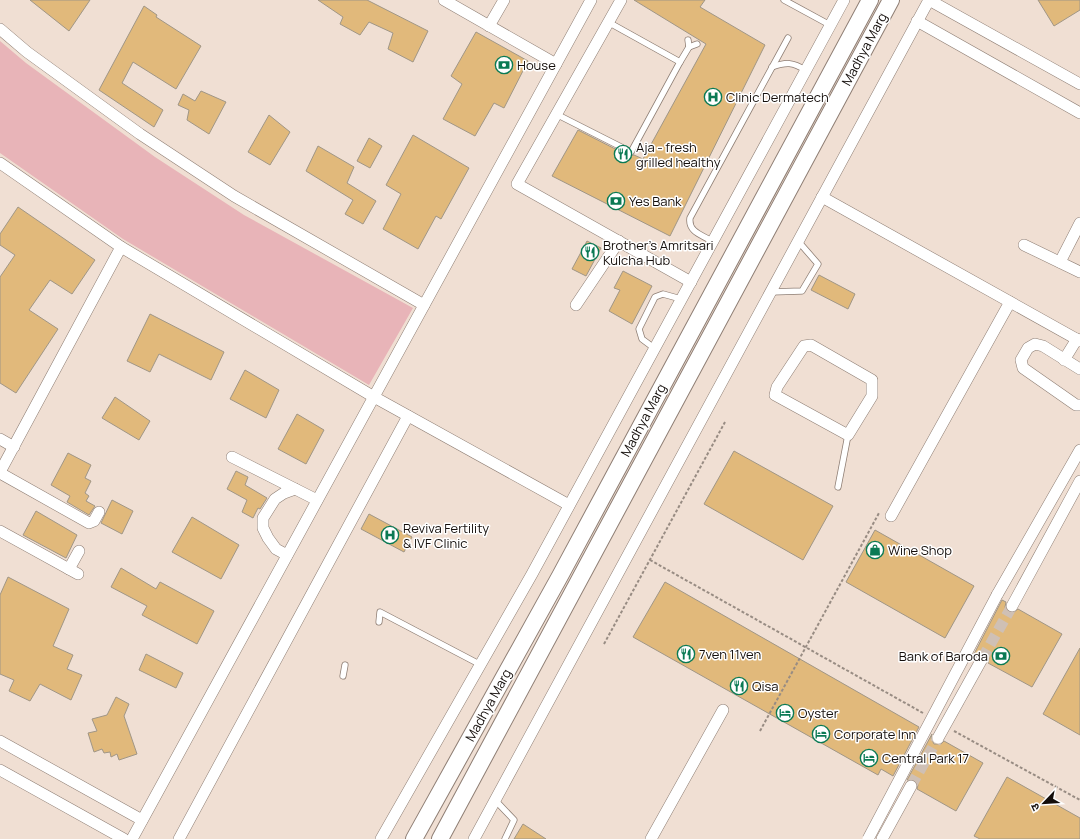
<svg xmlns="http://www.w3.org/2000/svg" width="1080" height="839" font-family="Manrope,'Noto Sans Devanagari',sans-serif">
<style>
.green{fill:#e8b4b8}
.building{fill:#e1b97b;stroke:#a09686}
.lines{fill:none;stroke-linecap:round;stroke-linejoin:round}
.minor-tunnel{stroke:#cfc0b5;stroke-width:11;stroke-dasharray:11 5.5;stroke-linecap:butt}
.service-casing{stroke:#8e7e74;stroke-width:7}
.minor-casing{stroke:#8e7e74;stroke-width:12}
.secondary-casing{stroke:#8e7e74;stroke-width:18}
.path{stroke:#988c83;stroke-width:2;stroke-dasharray:3 2;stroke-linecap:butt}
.service{stroke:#fff;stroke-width:5.5}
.minor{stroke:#fff;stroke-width:11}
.secondary{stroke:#fff;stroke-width:16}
.minor-bridge-casing{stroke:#8e7e74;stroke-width:12;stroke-linecap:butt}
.minor-bridge{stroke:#fff;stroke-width:11}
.labels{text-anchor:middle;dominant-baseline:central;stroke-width:3;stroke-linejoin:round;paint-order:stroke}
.street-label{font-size:13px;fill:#140e0b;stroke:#fff}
.poi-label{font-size:13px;fill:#140e0b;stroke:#fff;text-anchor:start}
</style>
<rect width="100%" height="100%" fill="#f0dfd3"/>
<polygon class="green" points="0,41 26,63 155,157 244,215 413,308 369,385 123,239 0,153"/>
<g class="building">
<polygon points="30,0 90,0 69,31"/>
<polygon points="318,0 367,0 428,31 413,62 388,49 393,33 369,22 360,35 340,24 343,17"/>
<polygon points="634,0 705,0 700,7 765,45 670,236 552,176 578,130 629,156 634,155 643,159 706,44"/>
<polygon points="1038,0 1080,0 1080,10 1054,26"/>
<polygon points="144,6 157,15 156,17 201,46 176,89 133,62 122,83 163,110 154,127 99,90"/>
<polygon points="476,32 528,61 504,108 494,103 475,136 443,119 462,84 451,76"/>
<polygon points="201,91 226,102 209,134 187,120 189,110 178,105 183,94 195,101"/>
<polygon points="269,115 290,132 270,165 248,152"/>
<polygon points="413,135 469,168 441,219 436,216 418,249 383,229 401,194 386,185"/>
<polygon points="369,138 382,146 370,168 357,161"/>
<polygon points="318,146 354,167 347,183 376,201 363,224 345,214 353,200 306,171"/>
<polygon points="18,207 95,260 72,294 50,280 29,310 58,329 16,393 0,383 0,277 15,255 0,245 0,234"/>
<polygon points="587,241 601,248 586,276 572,269"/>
<polygon points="623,271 652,286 632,324 609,311 620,290 614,288"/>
<polygon points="819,275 855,294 848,309 811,290"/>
<polygon points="150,314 224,352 211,380 159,354 150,372 127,361"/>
<polygon points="245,370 279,390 266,418 230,399"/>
<polygon points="115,397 150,421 139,440 102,418"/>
<polygon points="297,414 324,430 306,464 278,449"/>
<polygon points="734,451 833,506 803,560 704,504"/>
<polygon points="68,453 91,465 85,478 91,481 85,493 89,496 86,501 95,506 89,515 67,502 70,496 51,485"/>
<polygon points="236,471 248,477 245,485 267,498 260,509 258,508 253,518 242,512 247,500 227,489"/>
<polygon points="112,500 133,511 122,534 101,523"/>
<polygon points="36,511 77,535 66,558 23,535"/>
<polygon points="369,514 412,537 404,552 361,529"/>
<polygon points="192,517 239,545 221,579 172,552"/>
<polygon points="875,530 974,586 945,638 846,582"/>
<polygon points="121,568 156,589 160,582 214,611 197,644 142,615 147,606 111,587"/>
<polygon points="8,577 69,609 53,646 73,655 67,669 82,675 71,700 40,684 30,701 9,691 14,680 0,674 0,595"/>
<polygon points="665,582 919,727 893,776 881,769 878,775 633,637"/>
<polygon points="1002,600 1006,602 1005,607 1008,612 1013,613 1018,609 1062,634 1032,687 988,663 989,658 986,653 982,652 976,656 974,654"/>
<polygon points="1080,648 1080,735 1043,714"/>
<polygon points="146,654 183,673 176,688 139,670"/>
<polygon points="116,697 129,704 124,716 137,754 119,760 117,754 111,757 110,752 104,753 102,749 94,752 88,733 97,731 92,719 107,715"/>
<polygon points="932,734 931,738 934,744 941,744 944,741 983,763 956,811 917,789 918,785 915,780 907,780"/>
<polygon points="1007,777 1080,818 1080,839 980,839 974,836"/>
<polygon points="523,824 546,839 514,839"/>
</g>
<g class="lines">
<g class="minor-tunnel">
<polyline points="982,659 1012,606"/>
<polyline points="911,786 938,738"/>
</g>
<defs>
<g id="service">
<polyline points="784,0 830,25"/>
<polyline points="689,47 697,44"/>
<polyline points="680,62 689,47 688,40"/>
<path d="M772,67C786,62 793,62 805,70"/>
<polyline points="556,114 631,152 680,62 608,22"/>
<path d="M712,241C702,235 688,232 690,218L788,38"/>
<polyline points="770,292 802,291 818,264 798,241"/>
<polyline points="654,348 642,339 639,329 655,297 663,294 681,299"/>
<polyline points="838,487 848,435"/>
<polyline points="379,622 380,612 481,665"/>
<polyline points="343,676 345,665"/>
<polyline points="495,800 514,820 505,839"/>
</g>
<g id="minor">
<polyline points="444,0 556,64"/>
<polyline points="621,0 517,184 691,282"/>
<polyline points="929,0 1080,84"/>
<polyline points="917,21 1080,113"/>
<polyline points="489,26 504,0"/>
<polyline points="0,29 27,52 140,134 234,196 424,305"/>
<polyline points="0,163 121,247 374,397 569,505"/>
<polyline points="822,197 1080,341"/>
<polyline points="1024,245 1080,272"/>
<polyline points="1060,262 1080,223"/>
<polyline points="576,305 619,241"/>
<polygon points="811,345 872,380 872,396 848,435 775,395 777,387 804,346"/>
<polyline points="1064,360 1077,339"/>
<polyline points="1080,369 1043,346 1035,344 1028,348 1021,360 1023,368 1076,405 1080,405"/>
<polyline points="0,439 14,447"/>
<polyline points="232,457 317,500"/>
<polyline points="0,472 121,247"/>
<polyline points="0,473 89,523 94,521 99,512"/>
<polyline points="891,516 1010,302"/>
<polyline points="0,531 78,574"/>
<polyline points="287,555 276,549 268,538 263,528 263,518 275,499 284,493 295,489"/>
<polyline points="69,569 79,551"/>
<polyline points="997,595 1080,450"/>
<polyline points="1012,606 1080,481"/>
<polyline points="0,741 142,820"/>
<polyline points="0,770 124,839"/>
<polyline points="132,839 591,0"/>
<polyline points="179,839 408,416"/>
<polyline points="381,839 532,574 844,0"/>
<polyline points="474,839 929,0"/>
<polyline points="651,839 723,710"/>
<polyline points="882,839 911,786"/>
</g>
<g id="secondary">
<polyline points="414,839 560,576 870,0"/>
<polyline points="440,839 891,0"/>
</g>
</defs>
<use href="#service" class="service-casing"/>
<use href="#minor" class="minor-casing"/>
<use href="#secondary" class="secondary-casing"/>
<g class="path">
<polyline points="650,560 923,713"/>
<polyline points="604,644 725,422"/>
<polyline points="760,731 879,513"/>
<polyline points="954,731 1080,800"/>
</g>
<use href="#service" class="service"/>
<use href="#minor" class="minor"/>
<use href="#secondary" class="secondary"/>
<defs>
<g id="minor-bridge">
<polyline points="938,738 982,659"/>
<polyline points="868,839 997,595"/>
</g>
</defs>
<use href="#minor-bridge" class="minor-bridge-casing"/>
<use href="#minor-bridge" class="minor-bridge"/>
</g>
<defs>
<symbol id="bank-ring" viewBox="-11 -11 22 22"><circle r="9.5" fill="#fff" stroke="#0b7a54" stroke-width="1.5"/><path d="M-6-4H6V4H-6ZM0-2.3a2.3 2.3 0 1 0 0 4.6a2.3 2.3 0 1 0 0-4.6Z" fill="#0b7a54"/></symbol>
<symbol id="hospital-ring" viewBox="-11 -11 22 22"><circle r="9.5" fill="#fff" stroke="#0b7a54" stroke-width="1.5"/><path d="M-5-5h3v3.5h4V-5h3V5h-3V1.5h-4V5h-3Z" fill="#0b7a54"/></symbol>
<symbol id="restaurant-ring" viewBox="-11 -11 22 22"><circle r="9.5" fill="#fff" stroke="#0b7a54" stroke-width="1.5"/><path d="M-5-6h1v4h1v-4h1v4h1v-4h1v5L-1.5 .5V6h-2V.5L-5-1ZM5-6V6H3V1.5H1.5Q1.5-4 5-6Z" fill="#0b7a54"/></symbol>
<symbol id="shop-ring" viewBox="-11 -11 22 22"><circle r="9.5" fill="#fff" stroke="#0b7a54" stroke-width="1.5"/><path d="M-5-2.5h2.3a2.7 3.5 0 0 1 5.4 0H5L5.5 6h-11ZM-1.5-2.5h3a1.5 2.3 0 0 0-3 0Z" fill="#0b7a54"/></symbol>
<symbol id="hotel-ring" viewBox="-11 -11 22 22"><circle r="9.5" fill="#fff" stroke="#0b7a54" stroke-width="1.5"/><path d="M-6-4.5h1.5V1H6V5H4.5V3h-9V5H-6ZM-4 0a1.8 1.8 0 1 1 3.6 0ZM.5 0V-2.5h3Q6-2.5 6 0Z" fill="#0b7a54"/></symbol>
</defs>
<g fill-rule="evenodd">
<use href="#bank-ring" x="494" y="55" width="20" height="20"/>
<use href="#hospital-ring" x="703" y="87" width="20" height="20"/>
<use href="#restaurant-ring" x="613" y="144" width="20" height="20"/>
<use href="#bank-ring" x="606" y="191" width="20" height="20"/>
<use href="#restaurant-ring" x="580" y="242" width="20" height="20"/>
<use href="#hospital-ring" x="380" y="525" width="20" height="20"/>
<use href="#shop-ring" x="865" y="540" width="20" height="20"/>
<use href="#restaurant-ring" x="676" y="644" width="20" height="20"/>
<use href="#bank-ring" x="991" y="646" width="20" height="20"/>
<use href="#restaurant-ring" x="729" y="676" width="20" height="20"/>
<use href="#hotel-ring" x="775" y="703" width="20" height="20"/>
<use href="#hotel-ring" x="811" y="724" width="20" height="20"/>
<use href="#hotel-ring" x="859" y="748" width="20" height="20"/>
</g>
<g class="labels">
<g class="street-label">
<text transform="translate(864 49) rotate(-62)">Madhya Marg</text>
<text transform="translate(643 420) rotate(-62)">Madhya Marg</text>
<text transform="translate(488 705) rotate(-61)">Madhya Marg</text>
</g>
<g class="poi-label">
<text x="517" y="65">House</text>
<text x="726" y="97">Clinic Dermatech</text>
<text x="636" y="147">Aja - fresh<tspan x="636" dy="15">grilled healthy</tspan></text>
<text x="629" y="201">Yes Bank</text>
<text x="603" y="245">Brother's Amritsari<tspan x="603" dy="15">Kulcha Hub</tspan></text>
<text x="403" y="528">Reviva Fertility<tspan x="403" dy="15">&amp; IVF Clinic</tspan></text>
<text x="888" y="550">Wine Shop</text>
<text x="699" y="654">7ven 11ven</text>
<text x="988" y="656" text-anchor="end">Bank of Baroda</text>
<text x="752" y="686">Qisa</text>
<text x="798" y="713">Oyster</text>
<text x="834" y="734">Corporate Inn</text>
<text x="882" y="758">Central Park 17</text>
</g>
</g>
<g transform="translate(1044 803) rotate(245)" stroke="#ffffff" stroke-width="3" paint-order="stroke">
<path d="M0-3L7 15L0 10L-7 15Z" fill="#140e0b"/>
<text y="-6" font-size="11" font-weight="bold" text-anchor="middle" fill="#140e0b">उ</text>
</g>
</svg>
